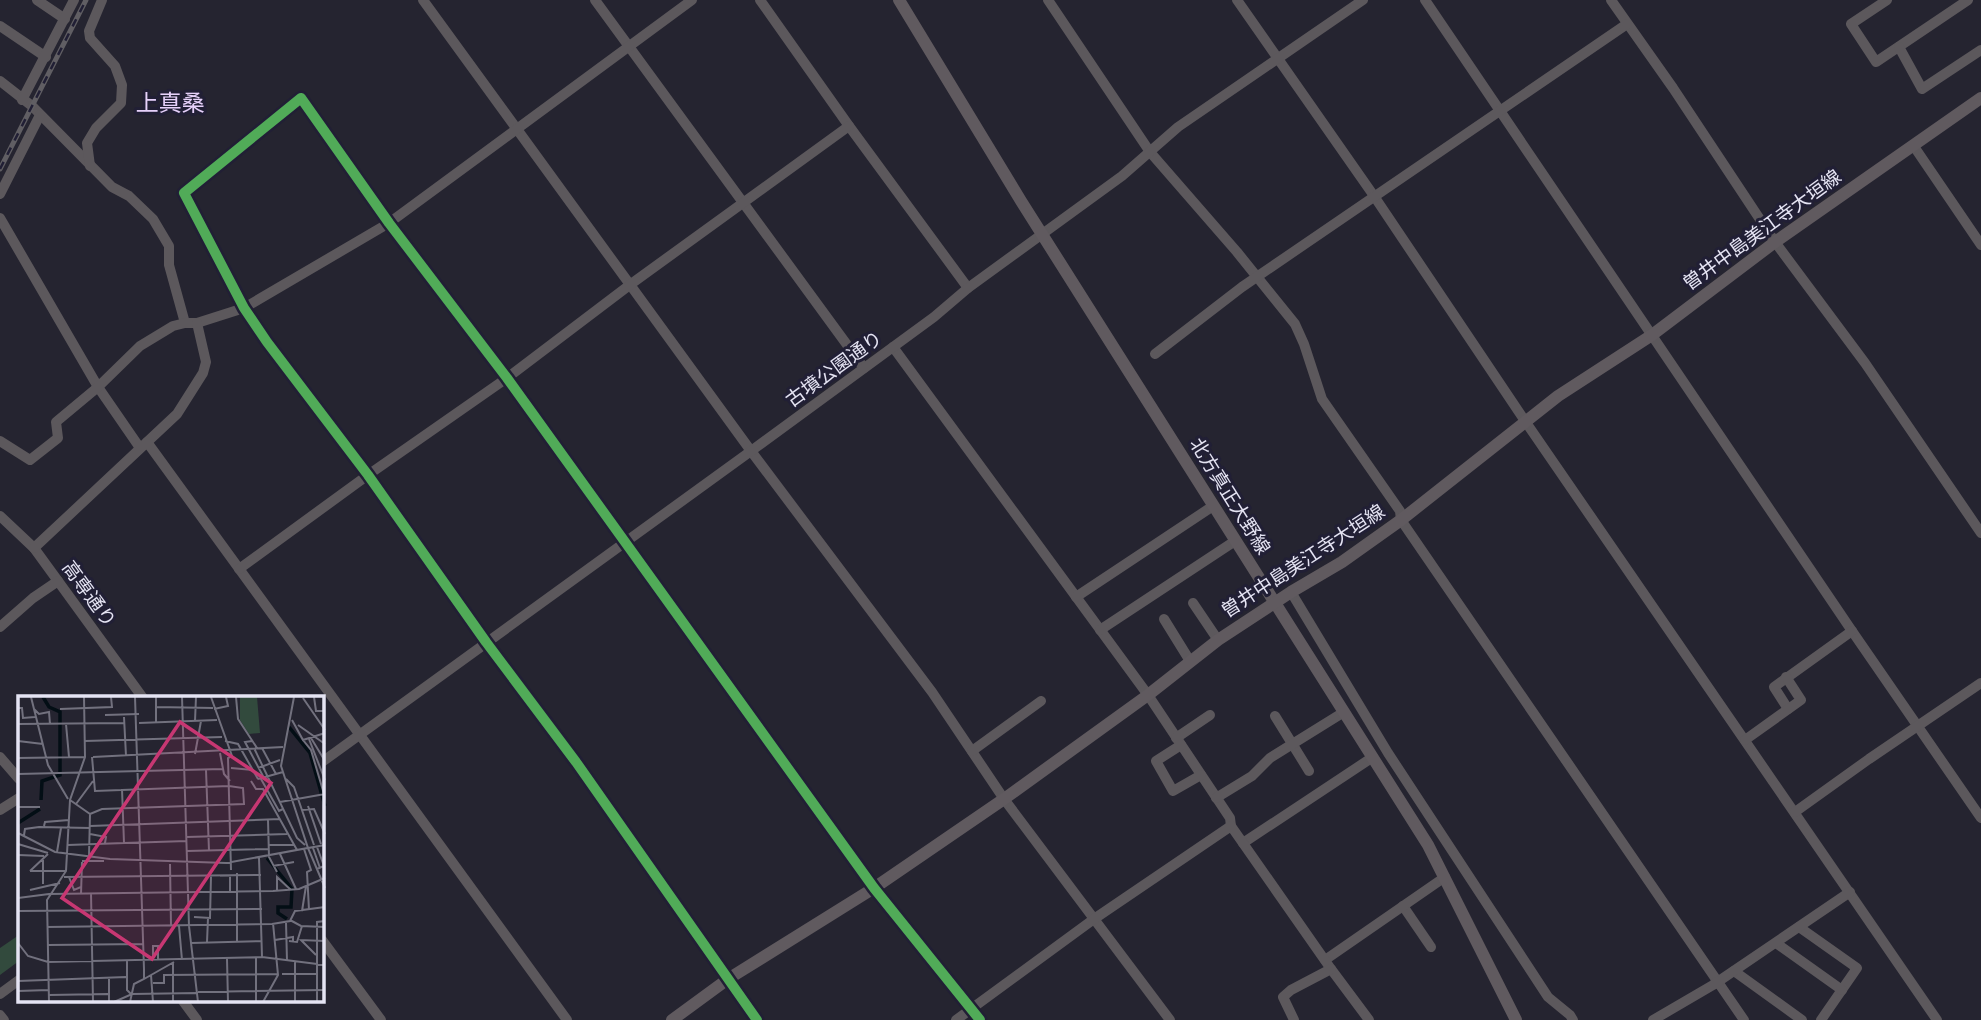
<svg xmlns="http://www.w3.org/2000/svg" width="1981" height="1020" font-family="'Space Grotesk','Noto Sans JP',sans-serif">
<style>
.green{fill:#324a3d}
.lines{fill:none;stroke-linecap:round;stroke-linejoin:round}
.minor{stroke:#5c585c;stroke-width:10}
.major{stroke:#605a5f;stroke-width:12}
.rail-casing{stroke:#605e63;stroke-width:5}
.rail{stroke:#211f35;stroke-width:2.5;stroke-dasharray:8;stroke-linecap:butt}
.cycleway-casing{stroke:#211f35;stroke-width:15}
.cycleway{stroke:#51ab58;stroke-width:10}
.labels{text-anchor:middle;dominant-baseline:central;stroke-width:6;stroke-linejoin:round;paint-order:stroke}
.street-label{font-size:19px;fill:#e5e4f3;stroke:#211f35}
.quarter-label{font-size:23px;fill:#e6d1fa;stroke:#211f35}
.inset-river{fill:none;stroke:#030e15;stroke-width:3.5}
.inset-road{fill:none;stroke:#72717e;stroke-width:2}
.view{fill:#c73772;fill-opacity:0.15;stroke:#c73772;stroke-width:3.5}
.inset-edge{fill:none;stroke:#e5e4f3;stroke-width:3.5}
</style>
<rect width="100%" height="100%" fill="#252430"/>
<polygon class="green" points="19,935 19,961 0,975 0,948"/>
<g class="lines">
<g class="minor">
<polyline points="37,0 65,19"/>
<polyline points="423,0 751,451 932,692 1004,799 1170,1020"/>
<polyline points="595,0 864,368"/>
<polyline points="760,0 849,126 968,288"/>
<polyline points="1048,0 1150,152 1237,252 1295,324 1304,344 1322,399 1400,511 1401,520 1744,1020"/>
<polyline points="1237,0 1374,196 1525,421 1937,1020"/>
<polyline points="1425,0 1852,631 1981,818"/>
<polyline points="1611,0 1673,88 1775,242 1865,363 1981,533"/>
<polyline points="1887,0 1851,24 1876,62 1968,0"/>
<polyline points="0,26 46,57"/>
<polyline points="1899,47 1922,89 1981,50"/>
<polyline points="0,81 32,106 112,187 129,196 153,219 169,246 169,265 185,323"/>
<polyline points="22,100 74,0"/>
<polyline points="1913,145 1981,245"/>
<polyline points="90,166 87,143 96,128 121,103 122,85 115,66 90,38 89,31 102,0"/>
<polyline points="0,194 40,115"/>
<polyline points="0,218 98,387 140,448"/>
<polyline points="893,347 1148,695 1230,818 1231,826"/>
<polyline points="1155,354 1242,287 1627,24"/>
<polyline points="0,441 30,460 58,438 56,422 98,387 140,346 173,326 185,323 197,323 244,308 389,223 692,0"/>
<polyline points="147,442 567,1020"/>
<polyline points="0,516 34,548 143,698"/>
<polyline points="34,548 177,414 203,373 206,362 197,323"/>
<polyline points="239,569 368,475 507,378 631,284 849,126"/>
<polyline points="1291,592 1388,753 1548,997 1570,1015 1573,1020"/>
<polyline points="1076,597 1213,506"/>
<polyline points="1193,603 1218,640"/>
<polyline points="1164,619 1190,661"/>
<polyline points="0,627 33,598 58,581"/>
<polyline points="1100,630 1235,541"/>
<polyline points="1788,709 1774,687 1852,631"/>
<polyline points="1275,716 1309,771"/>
<polyline points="1176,738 1210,715"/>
<polyline points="1745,740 1801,700 1786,677"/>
<polyline points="1181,745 1156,761 1173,791 1201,775"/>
<polyline points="972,751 1041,701"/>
<polyline points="0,757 19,779"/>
<polyline points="322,762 751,451 934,317 968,288 1122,176 1178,127 1363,0"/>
<polyline points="1216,798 1252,776 1270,758 1344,712"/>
<polyline points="0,810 19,798"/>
<polyline points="1795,812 1869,759 1981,683"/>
<polyline points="1243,843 1373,757"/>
<polyline points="1403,906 1431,947"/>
<polyline points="1799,927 1857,968 1821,1020"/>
<polyline points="322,940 381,1020"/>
<polyline points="1776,943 1842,990"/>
<polyline points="1325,960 1445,877"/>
<polyline points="1734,971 1802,1020"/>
<polyline points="0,994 19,980"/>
<polyline points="183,1001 197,1020"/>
<polyline points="0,1015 4,1020"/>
<polyline points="757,1020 576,762 486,642 368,475 267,342 244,308 184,193 301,98 389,223 507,378 874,888 980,1020"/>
<polyline points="956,1020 1094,919 1231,826 1331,969 1369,1020"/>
<polyline points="1294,1020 1283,997 1291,990 1331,969"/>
<polyline points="1653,1020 1713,985 1850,892"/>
</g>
<g class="major">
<polyline points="899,0 1021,201 1428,845 1516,1020"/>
<polyline points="672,1020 728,979 874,888 1004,799 1148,695 1218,640 1291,592 1342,562 1401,520 1558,396 1652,335 1775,242 1981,98"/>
</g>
<defs>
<polyline id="rail" points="0,169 86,0"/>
</defs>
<use href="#rail" class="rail-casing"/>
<use href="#rail" class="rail"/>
<defs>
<polyline id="cycleway" points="757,1020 576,762 486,642 368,475 267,342 244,308 184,193 301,98 389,223 507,378 874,888 980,1020"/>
</defs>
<use href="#cycleway" class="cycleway-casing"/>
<use href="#cycleway" class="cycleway"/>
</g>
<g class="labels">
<g class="street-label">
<text transform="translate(1762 230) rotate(-36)">曽井中島美江寺大垣線</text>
<text transform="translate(834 369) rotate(-36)">古墳公園通り</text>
<text transform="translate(1230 496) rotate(58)">北方真正大野線</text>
<text transform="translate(1303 561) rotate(-33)">曽井中島美江寺大垣線</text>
<text transform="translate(89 594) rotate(54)">高専通り</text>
</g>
<g class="quarter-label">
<text x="170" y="103">上真桑</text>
</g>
</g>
<g transform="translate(18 696)">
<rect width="306" height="306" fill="#252430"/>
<path d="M222,1H239L242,37L231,38L222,24Z" fill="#324a3d"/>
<path class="inset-river" d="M271,31L292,57L307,110M23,104L24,85L42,79V16L31,11L25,1M0,127L22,113M249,162L274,193L273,211H260V217L269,223"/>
<path class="inset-road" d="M13,1L30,69L50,103M164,1L171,230L180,306M193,1L214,60L210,62L213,174M218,1L220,23L239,52M276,1L263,70L290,152L307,149M296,1L298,15H307M285,2L307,34M138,11L195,12M0,12H4L5,22L17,21M16,13L21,18L31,16L32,28M42,13L94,11L93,1M196,13L210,10L208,1M87,19L121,18M106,21L108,60M274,24L285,44L307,37M177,25L178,1M138,26V1M121,27L199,24M0,28L107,27M48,28L51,61M280,29L307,48M293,42L307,65M291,43L307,84M285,44L293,54L306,98M0,45L25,48M67,45L204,41M207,45L220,48L240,83M234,45L227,46L246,82M236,52L279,142L287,149M244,52L258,78M202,57L206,78L212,85M177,58L183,25M75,61L265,51M0,62L67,61M213,72L235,74M240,72L262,64M188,74L191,155M0,78L205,73M240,83L265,76M243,83L261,115L265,113M268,83L276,91L296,149M233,85L238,93H245L279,154M52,104L72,118M262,106L307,98M58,108L75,85M290,110L303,148M0,111H22M284,114L296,113L307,138M72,118L84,113L226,108L225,92L211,90L77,95L74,61M250,124L251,161L259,176M26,130L27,126L51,124M72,130L262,123M0,137L37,156L92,163L208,167L290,152L307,192M72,138L88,141L87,147M6,139L7,133L21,131L72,132M169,141L269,138M106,147L169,145M0,148L30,157M50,149L106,147L104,93M251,149H276M295,152L302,172M286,153L293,174L289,176L291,214M169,155L251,153M39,156L43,132M262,158L278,193M0,159L26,160M71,160L72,118M25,162V188M241,162L244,261M64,165H86M152,168L153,230M255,170L276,166M299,173L306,170L299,151M12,175H48M12,175L30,158M219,177V245M202,180H212V196M46,181L243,179M51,181L56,194L63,191M12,194L42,187M259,195V181L273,194M73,197L75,306M63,198L64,166M0,202L31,198L255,195L281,193L307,182M0,215L244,213M284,215L288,190M176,221L192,222L193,180M272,224L283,230L307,231M268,226L269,265M161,230L164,264M29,231L254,228L272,225L277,215L307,211M257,244L275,241V246M271,245L279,246L284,230M189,246L190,222M0,247L10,260L30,266L244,261L307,269M173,247L244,245M30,249L125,248M298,259L283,244L307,245M238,262V306M209,263L210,306M109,264V294L113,298M135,264V250H140V265M277,266V306M155,267V306M264,278H299M133,279L135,306M126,283L156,266M0,285L108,281M135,287H146V279L260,278M0,295L31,294M180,296L307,294M31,299L90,298M31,306L29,204L48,175L52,104L67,61L66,1M91,306V281M96,306L114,298L180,297M112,306L116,288L126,283V273L117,1M245,306L260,279L255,227M299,306V226L307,225"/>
<path class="view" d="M162,26L253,87L134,263L44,202Z"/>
<rect width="306" height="306" class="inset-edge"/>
</g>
</svg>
